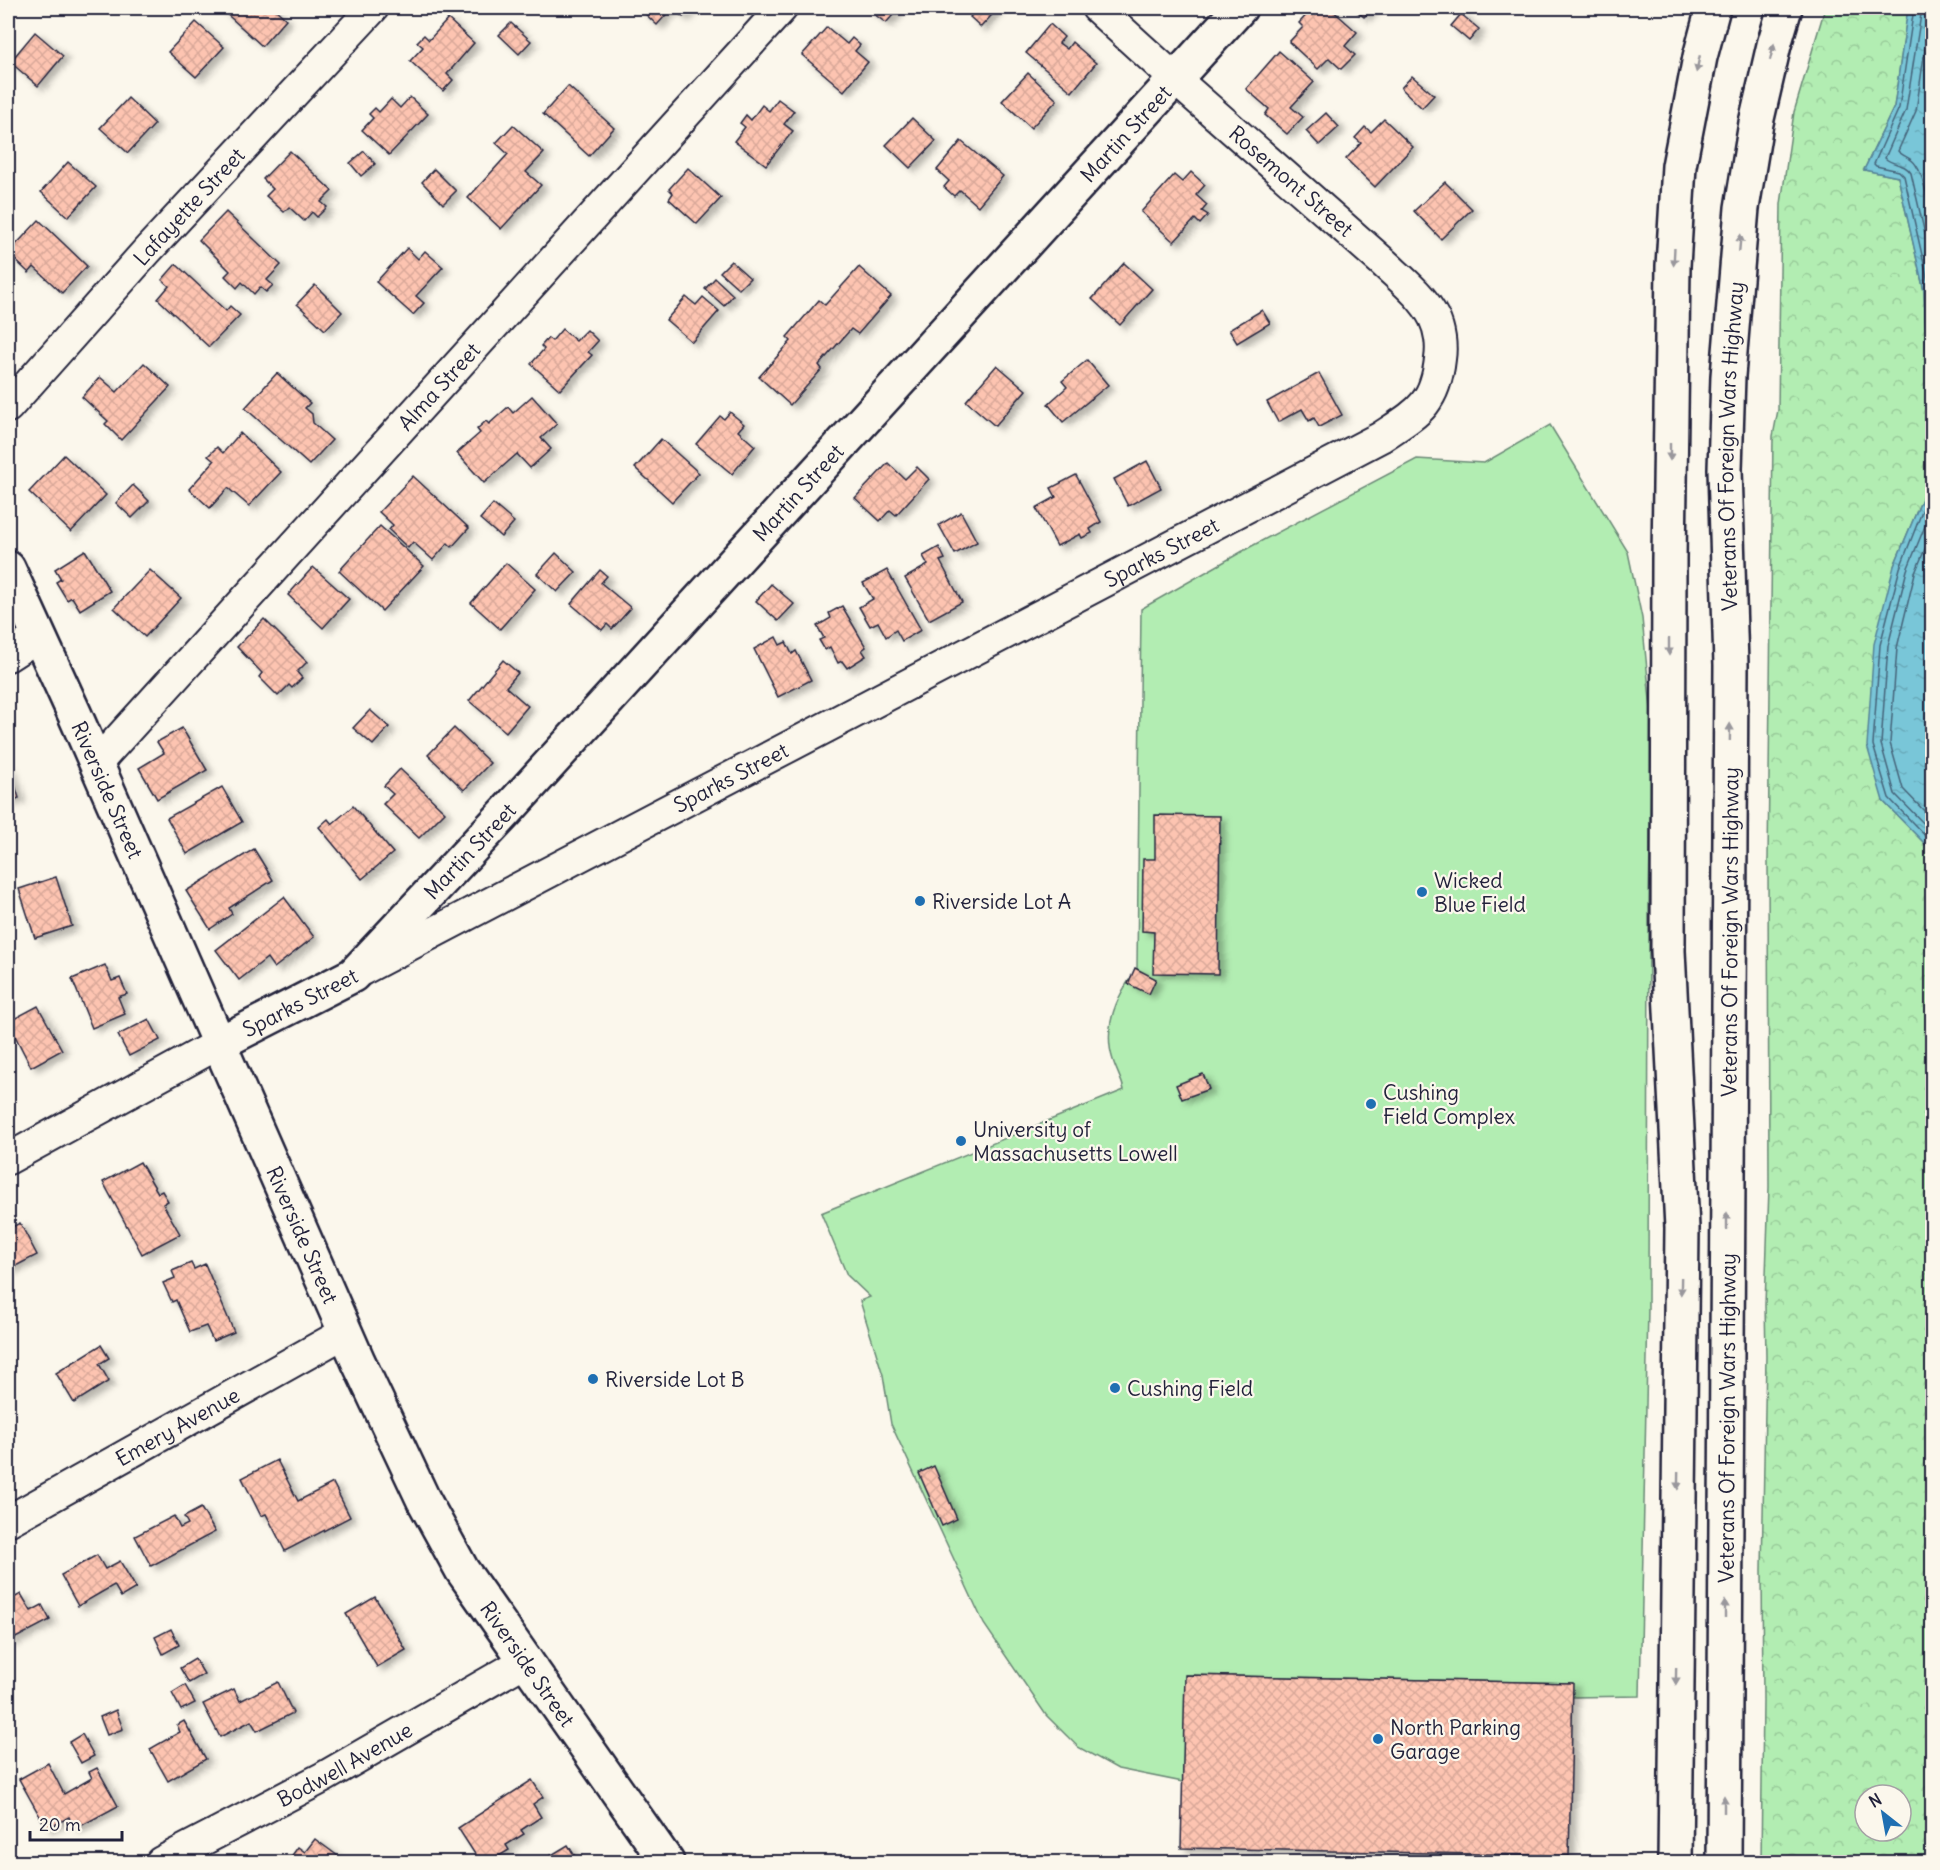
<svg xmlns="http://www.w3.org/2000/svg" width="1940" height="1870" font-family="Delius,sans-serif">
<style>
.park{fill:url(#park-crowns);stroke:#6a8876;stroke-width:1.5;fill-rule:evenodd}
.garden{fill:#b2edb2;stroke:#6a8876;stroke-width:1.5}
.water{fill:url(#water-ripples);stroke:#568499;stroke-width:1.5}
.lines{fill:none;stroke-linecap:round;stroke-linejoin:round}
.shore{stroke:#45647a;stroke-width:1.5}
.building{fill:url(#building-cross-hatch);stroke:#22223b;stroke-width:1.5;filter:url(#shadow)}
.street-casing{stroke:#22223b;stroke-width:34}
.secondary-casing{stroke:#22223b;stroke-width:38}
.primary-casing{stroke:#22223b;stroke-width:38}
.street{stroke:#fbf7ec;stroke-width:30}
.secondary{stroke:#fbf7ec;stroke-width:33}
.primary{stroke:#fbf7ec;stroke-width:33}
.oneway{fill:#99979c}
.poi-dot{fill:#1f6fb2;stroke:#fbf7ec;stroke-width:2}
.labels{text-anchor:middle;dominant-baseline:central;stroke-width:4.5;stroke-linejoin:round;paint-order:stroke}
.street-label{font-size:21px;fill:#22223b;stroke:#fbf7ec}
.poi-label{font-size:21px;fill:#22223b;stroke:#fbf7ec;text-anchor:start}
</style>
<defs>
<pattern id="park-crowns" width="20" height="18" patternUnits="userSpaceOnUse" patternTransform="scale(1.5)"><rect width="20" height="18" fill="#b2edb2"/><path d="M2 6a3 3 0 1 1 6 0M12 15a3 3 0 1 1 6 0" fill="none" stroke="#99cb9a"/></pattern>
<pattern id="water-ripples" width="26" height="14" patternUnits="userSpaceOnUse" patternTransform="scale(1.5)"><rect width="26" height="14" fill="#79c6d8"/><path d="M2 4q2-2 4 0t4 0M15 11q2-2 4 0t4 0" fill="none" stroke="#68aaba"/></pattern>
<pattern id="building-cross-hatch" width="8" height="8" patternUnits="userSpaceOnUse" patternTransform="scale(1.5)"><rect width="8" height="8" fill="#fdc4b1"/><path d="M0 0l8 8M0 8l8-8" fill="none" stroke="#d9a899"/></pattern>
<filter id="shadow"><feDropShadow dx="6" dy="4" stdDeviation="3" flood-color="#0004"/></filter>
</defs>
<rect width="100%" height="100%" fill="#fbf7ec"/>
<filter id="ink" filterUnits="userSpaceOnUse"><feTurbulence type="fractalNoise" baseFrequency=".0167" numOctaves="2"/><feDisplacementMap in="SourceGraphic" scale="12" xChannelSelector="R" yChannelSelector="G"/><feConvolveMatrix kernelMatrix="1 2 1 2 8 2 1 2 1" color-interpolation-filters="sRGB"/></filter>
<g filter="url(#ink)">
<path class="park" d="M1825,8H1908L1894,107L1864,170L1898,177L1924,291L1929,402L1926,489L1894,566L1883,801L1932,851V1862H1761L1763,1701L1762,1570L1766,1356L1765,1305L1769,1187L1768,860L1773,436L1778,410L1781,204L1794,112ZM1865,1795H1901V1831H1865Z"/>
<path class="garden" d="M1550,425L1628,552L1642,618L1652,721L1649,903L1648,1308L1640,1696L1572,1697V1683L1186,1675L1183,1782L1118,1769L1078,1747L1046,1715L984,1624L891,1424L883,1375L860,1301L870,1297L847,1275L821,1213L1124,1090C1122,1080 1116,1070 1113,1060C1102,1026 1117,995 1137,969L1141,609L1250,547L1417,459L1484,463Z"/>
<polygon class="water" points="1908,8 1932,8 1932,851 1883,801 1867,746 1874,644 1894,566 1926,489 1929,402 1924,291 1898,177 1864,170 1894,107"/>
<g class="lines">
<g class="shore">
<polyline points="1914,8 1899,108 1874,164 1876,166 1899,171 1904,176 1930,290 1932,342"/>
<path d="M1922,8L1906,110L1885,158C1893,166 1904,162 1911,173L1932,265"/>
<path d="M1931,8L1916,111L1898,151C1903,157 1912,157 1916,165C1925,178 1929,208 1932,224"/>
<polyline points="1932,486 1900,568 1880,645 1873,745 1889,798 1932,843"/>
<polyline points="1932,509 1907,570 1888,646 1881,744 1895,794 1932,832"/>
<polyline points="1932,532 1915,573 1897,648 1890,743 1903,789 1932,819"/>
</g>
</g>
<g class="building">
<polygon points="220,8 274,8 286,19 262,46"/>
<polygon points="639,8 692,8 683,17 672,8 657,25"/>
<polygon points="866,8 899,8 886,23"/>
<polygon points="978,8 998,8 981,27 970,17"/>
<polygon points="1313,8 1330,8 1357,32 1345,46 1355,55 1341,69 1329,58 1318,69 1289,42 1303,27 1299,23"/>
<polygon points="1353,8 1373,8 1364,17"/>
<polygon points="1461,14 1479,29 1469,41 1451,26"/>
<polygon points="448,19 474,43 447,74 453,80 443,91 410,61 423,47 417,42 424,35 429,40"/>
<polygon points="196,22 224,47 196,77 168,52"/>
<polygon points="511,23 531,41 519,54 499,35"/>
<polygon points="1050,24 1064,37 1059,43 1067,49 1072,42 1096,63 1072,92 1026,53"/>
<polygon points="827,27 847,44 852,38 860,45 855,51 868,62 844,91 802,55"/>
<polygon points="35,32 63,56 38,86 10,62"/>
<polygon points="1279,51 1314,82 1291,107 1303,117 1287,134 1265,115 1269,109 1246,89"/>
<polygon points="1028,73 1057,100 1031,128 1002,101"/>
<polygon points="1412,76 1434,95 1422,108 1401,88"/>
<polygon points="568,86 614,128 589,156 543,114"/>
<polygon points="410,97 428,114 389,155 362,130 373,118 369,114 375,108 379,112 391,99 400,108"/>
<polygon points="128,98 155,124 128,153 100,128"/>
<polygon points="778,99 794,111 784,124 793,131 766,165 734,141 745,127 740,123 746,115 751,120 762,105 769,111"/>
<polygon points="1326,113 1339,127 1319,145 1306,131"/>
<polygon points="912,118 936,141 910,168 886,145"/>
<polygon points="1384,119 1413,147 1375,187 1346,159 1361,143 1355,138 1365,127 1371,132"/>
<polygon points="513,125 544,153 526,172 541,185 501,229 468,198 508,154 496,143"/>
<polygon points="961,141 1003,176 978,206 960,190 954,196 944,187 949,181 937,170"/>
<polygon points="290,151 332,191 321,202 327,207 317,217 312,212 304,221 289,207 284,212 266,196 273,189 263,179"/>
<polygon points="364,151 375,164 361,176 350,163"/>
<polygon points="68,162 96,187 68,217 41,192"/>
<polygon points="688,168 721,198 697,224 669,199 673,193 669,189"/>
<polygon points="434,169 456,191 443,204 422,182"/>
<polygon points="1191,172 1205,185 1196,195 1207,205 1202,211 1208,215 1200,224 1195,219 1174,242 1141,212 1174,175 1182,182"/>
<polygon points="1445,182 1472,209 1441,239 1414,211"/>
<polygon points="226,212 281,265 267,280 273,285 266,292 260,287 254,294 242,282 237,288 225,276 230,271 199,240"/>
<polygon points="39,220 87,266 62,293 34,267 29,273 8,253"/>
<polygon points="407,248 418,259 425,251 443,267 416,296 424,303 413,315 376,282"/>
<polygon points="731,261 750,278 739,289 720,272"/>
<polygon points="1124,263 1152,289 1120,325 1092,299"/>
<polygon points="176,264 226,311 230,306 240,315 209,347 158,299 169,286 162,280"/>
<polygon points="859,267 891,296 858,334 851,329 819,365 822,369 790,405 759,377 791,341 787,337 819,300 825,305"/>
<polygon points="715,278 733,295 724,306 705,289"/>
<polygon points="315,285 342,312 325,330 297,304"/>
<polygon points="686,297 696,305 703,297 719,311 692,342 666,320"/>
<polygon points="1262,310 1270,323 1237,343 1229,330"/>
<polygon points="562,329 576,341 587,330 598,341 588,352 592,355 560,390 531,364 544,349 541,346 548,338 552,341"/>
<polygon points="1087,360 1108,385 1063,422 1048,404 1067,387 1062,381"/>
<polygon points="144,363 170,387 121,440 105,424 108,421 82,397 100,377 117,392"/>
<polygon points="997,365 1026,390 995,426 966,401"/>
<polygon points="277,373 310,403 305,408 312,414 313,423 332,440 309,465 245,408"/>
<polygon points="1319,373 1342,415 1319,427 1314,418 1309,421 1302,409 1278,422 1267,402"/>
<polygon points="532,396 557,424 541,438 551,449 530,468 517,454 484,483 457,453 480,433 477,429 486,421 489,424 508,407 513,413"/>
<polygon points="730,412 744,424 738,431 755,446 732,474 696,444 720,416 724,419"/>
<polygon points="240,433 281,472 249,506 228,488 210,508 189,489 214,461 208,456 217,447 223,453"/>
<polygon points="661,439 699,473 672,502 635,468"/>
<polygon points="64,455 106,495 71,532 29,492"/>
<polygon points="1147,461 1161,488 1128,506 1114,479"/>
<polygon points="888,463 905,479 917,467 929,479 896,515 890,510 880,521 855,498"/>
<polygon points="1076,475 1101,522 1090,529 1092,533 1082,538 1080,534 1057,546 1036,508 1056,497 1051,488"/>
<polygon points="413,476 469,528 452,547 448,543 433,560 413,542 408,548 389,530 393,525 379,512"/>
<polygon points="133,485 149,501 132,518 116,503"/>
<polygon points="493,504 514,522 501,537 480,519"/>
<polygon points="961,512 977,542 955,554 939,525"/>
<polygon points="380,526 424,566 382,611 339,571"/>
<polygon points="939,547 945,559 940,561 962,602 929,620 905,578 928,565 923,556"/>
<polygon points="85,550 110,591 80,610 72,597 67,600 56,582 61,579 55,569"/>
<polygon points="556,553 576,572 557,592 537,574"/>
<polygon points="506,563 535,589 500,629 471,603"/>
<polygon points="313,567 349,599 323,628 288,595"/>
<polygon points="150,570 181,598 145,637 114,608"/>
<polygon points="600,570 607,576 601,583 631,608 612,629 607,624 602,630 571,604"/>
<polygon points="887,570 921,630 902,641 896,630 886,637 878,622 870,626 859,607 873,599 863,583"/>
<polygon points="771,584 794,604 778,621 756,601"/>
<polygon points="842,606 866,647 862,650 866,656 847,668 842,661 838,663 830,647 825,650 819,640 824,638 817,626 831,618 829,613"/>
<polygon points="264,619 307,662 297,672 302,678 292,688 289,685 278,696 259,677 262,673 237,647"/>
<polygon points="776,637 780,645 786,642 792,654 796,651 811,680 778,697 754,649"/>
<polygon points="503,660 518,673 506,687 528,706 506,732 469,701"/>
<polygon points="370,710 389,727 373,745 353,728"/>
<polygon points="182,728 207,770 157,799 139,768 164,753 157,742"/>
<polygon points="454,728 490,763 464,790 428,755"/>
<polygon points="8,766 9,766 19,798 8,802"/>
<polygon points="400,769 445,812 419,838 383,804 393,794 384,786"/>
<polygon points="222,787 242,822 187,854 167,818"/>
<polygon points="353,806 393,853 362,879 319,827 328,819 332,824"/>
<polygon points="1155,815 1220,816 1218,974 1153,973 1154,932 1142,931 1143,859 1155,859"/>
<polygon points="254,849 273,880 229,908 232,914 210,929 186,891"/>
<polygon points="56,877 72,926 35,938 19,889"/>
<polygon points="284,897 314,937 274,968 267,958 239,980 216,950"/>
<polygon points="105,965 112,981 120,978 127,994 118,997 125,1014 92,1028 72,979"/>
<polygon points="1135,968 1156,979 1149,994 1128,984"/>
<polygon points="38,1006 62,1050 31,1067 8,1022"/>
<polygon points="149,1019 160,1040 129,1056 118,1035"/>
<polygon points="1203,1074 1209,1089 1182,1099 1176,1085"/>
<polygon points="140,1162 158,1193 162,1191 168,1201 163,1204 180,1234 142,1254 103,1182"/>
<polygon points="20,1223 37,1255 8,1270 8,1229"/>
<polygon points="191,1263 194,1269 205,1264 234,1332 213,1341 206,1326 190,1332 176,1300 172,1302 163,1283 175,1278 172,1271"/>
<polygon points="101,1345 109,1358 99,1364 109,1381 74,1403 56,1373"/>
<polygon points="277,1460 298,1501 333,1483 350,1517 285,1551 266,1514 261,1516 242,1478"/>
<polygon points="934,1466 957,1519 942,1526 919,1473"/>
<polygon points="201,1508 215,1532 151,1566 135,1536 174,1516 180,1528 188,1524 184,1517"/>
<polygon points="97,1555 105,1569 120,1561 136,1588 121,1597 114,1585 78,1606 61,1575"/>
<polygon points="21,1594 31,1611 42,1605 50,1620 8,1642 8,1601"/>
<polygon points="375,1597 406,1650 377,1667 346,1614"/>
<polygon points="171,1629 179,1645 163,1654 155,1637"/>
<polygon points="195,1659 204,1674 189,1683 180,1668"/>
<polygon points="1185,1675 1573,1683 1569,1856 1181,1848"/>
<polygon points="278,1682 293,1713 257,1731 251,1721 220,1737 203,1704 234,1689 240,1701"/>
<polygon points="185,1685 195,1703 181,1710 172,1693"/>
<polygon points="116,1710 123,1729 107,1735 100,1717"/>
<polygon points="184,1721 206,1759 168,1781 150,1749 180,1732 177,1725"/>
<polygon points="82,1734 94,1756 81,1763 69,1742"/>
<polygon points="48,1763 64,1794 92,1778 89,1772 97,1768 118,1806 75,1829 69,1817 47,1829 19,1779"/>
<polygon points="532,1780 543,1797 533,1804 541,1817 521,1830 524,1834 506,1845 509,1850 489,1862 480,1862 458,1828"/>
<polygon points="315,1839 346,1862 296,1862 290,1858 298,1847 305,1852"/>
<polygon points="568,1845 578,1861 540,1862"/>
</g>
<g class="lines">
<defs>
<g id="street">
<path id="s1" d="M8,407L146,252L373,8"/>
<polyline points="8,656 39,636"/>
<path id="s2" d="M96,764L782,8"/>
<path id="s3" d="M362,970L1381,437C1417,413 1435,405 1440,359C1442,346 1440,330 1434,318C1423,296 1401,279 1384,263L1175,79L1097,8"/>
<polyline points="8,1159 218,1044"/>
<path id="s4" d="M8,1521L346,1332"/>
<path id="s5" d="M161,1862L324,1777L527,1660"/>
</g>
<g id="secondary">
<path id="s6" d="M8,568L75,715L358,1361L423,1499L462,1570L667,1862"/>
<path id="s7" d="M218,1044L353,975L506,812L1240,8"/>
</g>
<g id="primary">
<polyline points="1675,1862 1682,1228 1668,951 1669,559 1673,266 1679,166 1700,57 1713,8"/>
<path id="s8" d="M1724,1862L1731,665L1725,469L1728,376L1742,208L1756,123L1774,45L1785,8"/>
</g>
</defs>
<use href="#street" class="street-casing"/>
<use href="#secondary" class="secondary-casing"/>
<use href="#primary" class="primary-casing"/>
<use href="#street" class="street"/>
<use href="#secondary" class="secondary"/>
<use href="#primary" class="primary"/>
</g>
<defs><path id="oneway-solid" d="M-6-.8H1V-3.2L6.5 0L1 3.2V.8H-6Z" transform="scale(1.5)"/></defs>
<g class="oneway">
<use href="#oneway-solid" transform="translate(1772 52) rotate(-76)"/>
<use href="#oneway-solid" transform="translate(1698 64) rotate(102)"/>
<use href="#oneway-solid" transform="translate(1740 243) rotate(-85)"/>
<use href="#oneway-solid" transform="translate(1674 257) rotate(93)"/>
<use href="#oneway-solid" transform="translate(1670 452) rotate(90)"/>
<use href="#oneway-solid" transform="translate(1669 647) rotate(90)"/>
<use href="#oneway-solid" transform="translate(1730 732) rotate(-89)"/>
<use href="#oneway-solid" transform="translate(1727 1221) rotate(-90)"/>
<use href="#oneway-solid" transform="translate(1681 1286) rotate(91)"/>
<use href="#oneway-solid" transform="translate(1678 1481) rotate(91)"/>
<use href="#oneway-solid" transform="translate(1725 1609) rotate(-90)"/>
<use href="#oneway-solid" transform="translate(1676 1676) rotate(91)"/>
<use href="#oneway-solid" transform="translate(1724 1804) rotate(-90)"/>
</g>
</g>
<g class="poi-dot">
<circle cx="1422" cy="892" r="6"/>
<circle cx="920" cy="901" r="6"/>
<circle cx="1371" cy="1104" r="6"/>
<circle cx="961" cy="1141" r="6"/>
<circle cx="593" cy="1379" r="6"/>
<circle cx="1115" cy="1388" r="6"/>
<circle cx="1378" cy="1739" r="6"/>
</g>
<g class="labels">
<g class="street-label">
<text stroke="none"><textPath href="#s7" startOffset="1294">Martin Street</textPath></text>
<text transform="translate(1291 181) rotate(41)">Rosemont Street</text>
<text stroke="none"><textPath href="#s1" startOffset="270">Lafayette Street</textPath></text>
<text stroke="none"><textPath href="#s2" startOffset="510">Alma Street</textPath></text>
<text stroke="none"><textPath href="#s8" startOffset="1416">Veterans Of Foreign Wars Highway</textPath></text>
<text stroke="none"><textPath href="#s7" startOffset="808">Martin Street</textPath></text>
<text stroke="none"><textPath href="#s3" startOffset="902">Sparks Street</textPath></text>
<text stroke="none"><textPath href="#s3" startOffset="416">Sparks Street</textPath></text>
<text stroke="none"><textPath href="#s6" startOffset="243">Riverside Street</textPath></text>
<text stroke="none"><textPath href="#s7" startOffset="322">Martin Street</textPath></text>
<text stroke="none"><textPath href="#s8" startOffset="930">Veterans Of Foreign Wars Highway</textPath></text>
<text stroke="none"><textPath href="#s7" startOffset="92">Sparks Street</textPath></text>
<text stroke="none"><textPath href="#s6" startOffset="729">Riverside Street</textPath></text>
<text stroke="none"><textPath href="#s8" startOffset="444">Veterans Of Foreign Wars Highway</textPath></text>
<text stroke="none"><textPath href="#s4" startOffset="194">Emery Avenue</textPath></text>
<text stroke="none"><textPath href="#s6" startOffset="1215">Riverside Street</textPath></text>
<text stroke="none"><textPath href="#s5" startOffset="208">Bodwell Avenue</textPath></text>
</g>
<g class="poi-label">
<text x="1434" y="880">Wicked<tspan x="1434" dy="24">Blue Field</tspan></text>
<text x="932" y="901">Riverside Lot A</text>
<text x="1383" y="1092">Cushing<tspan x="1383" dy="24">Field Complex</tspan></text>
<text x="973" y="1129">University of<tspan x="973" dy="24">Massachusetts Lowell</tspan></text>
<text x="605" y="1379">Riverside Lot B</text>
<text x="1127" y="1388">Cushing Field</text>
<text x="1390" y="1727">North Parking<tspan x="1390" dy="24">Garage</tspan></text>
</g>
</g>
<rect width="1940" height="1870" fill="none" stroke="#fbf7ec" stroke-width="30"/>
<rect x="15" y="15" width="1910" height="1840" fill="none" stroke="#22223b" stroke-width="2" filter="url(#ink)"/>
<g transform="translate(1883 1813) rotate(329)"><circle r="28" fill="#fbf7ec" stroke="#a4a2a5" stroke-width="1.5"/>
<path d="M0-4.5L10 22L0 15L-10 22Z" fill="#1f6fb2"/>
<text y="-9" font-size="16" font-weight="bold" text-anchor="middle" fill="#22223b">N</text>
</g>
<path d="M30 1831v9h92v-9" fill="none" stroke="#22223b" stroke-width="3"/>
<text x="39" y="1831" font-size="18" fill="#22223b" stroke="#fbf7ec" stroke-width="4.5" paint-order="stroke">20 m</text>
</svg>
